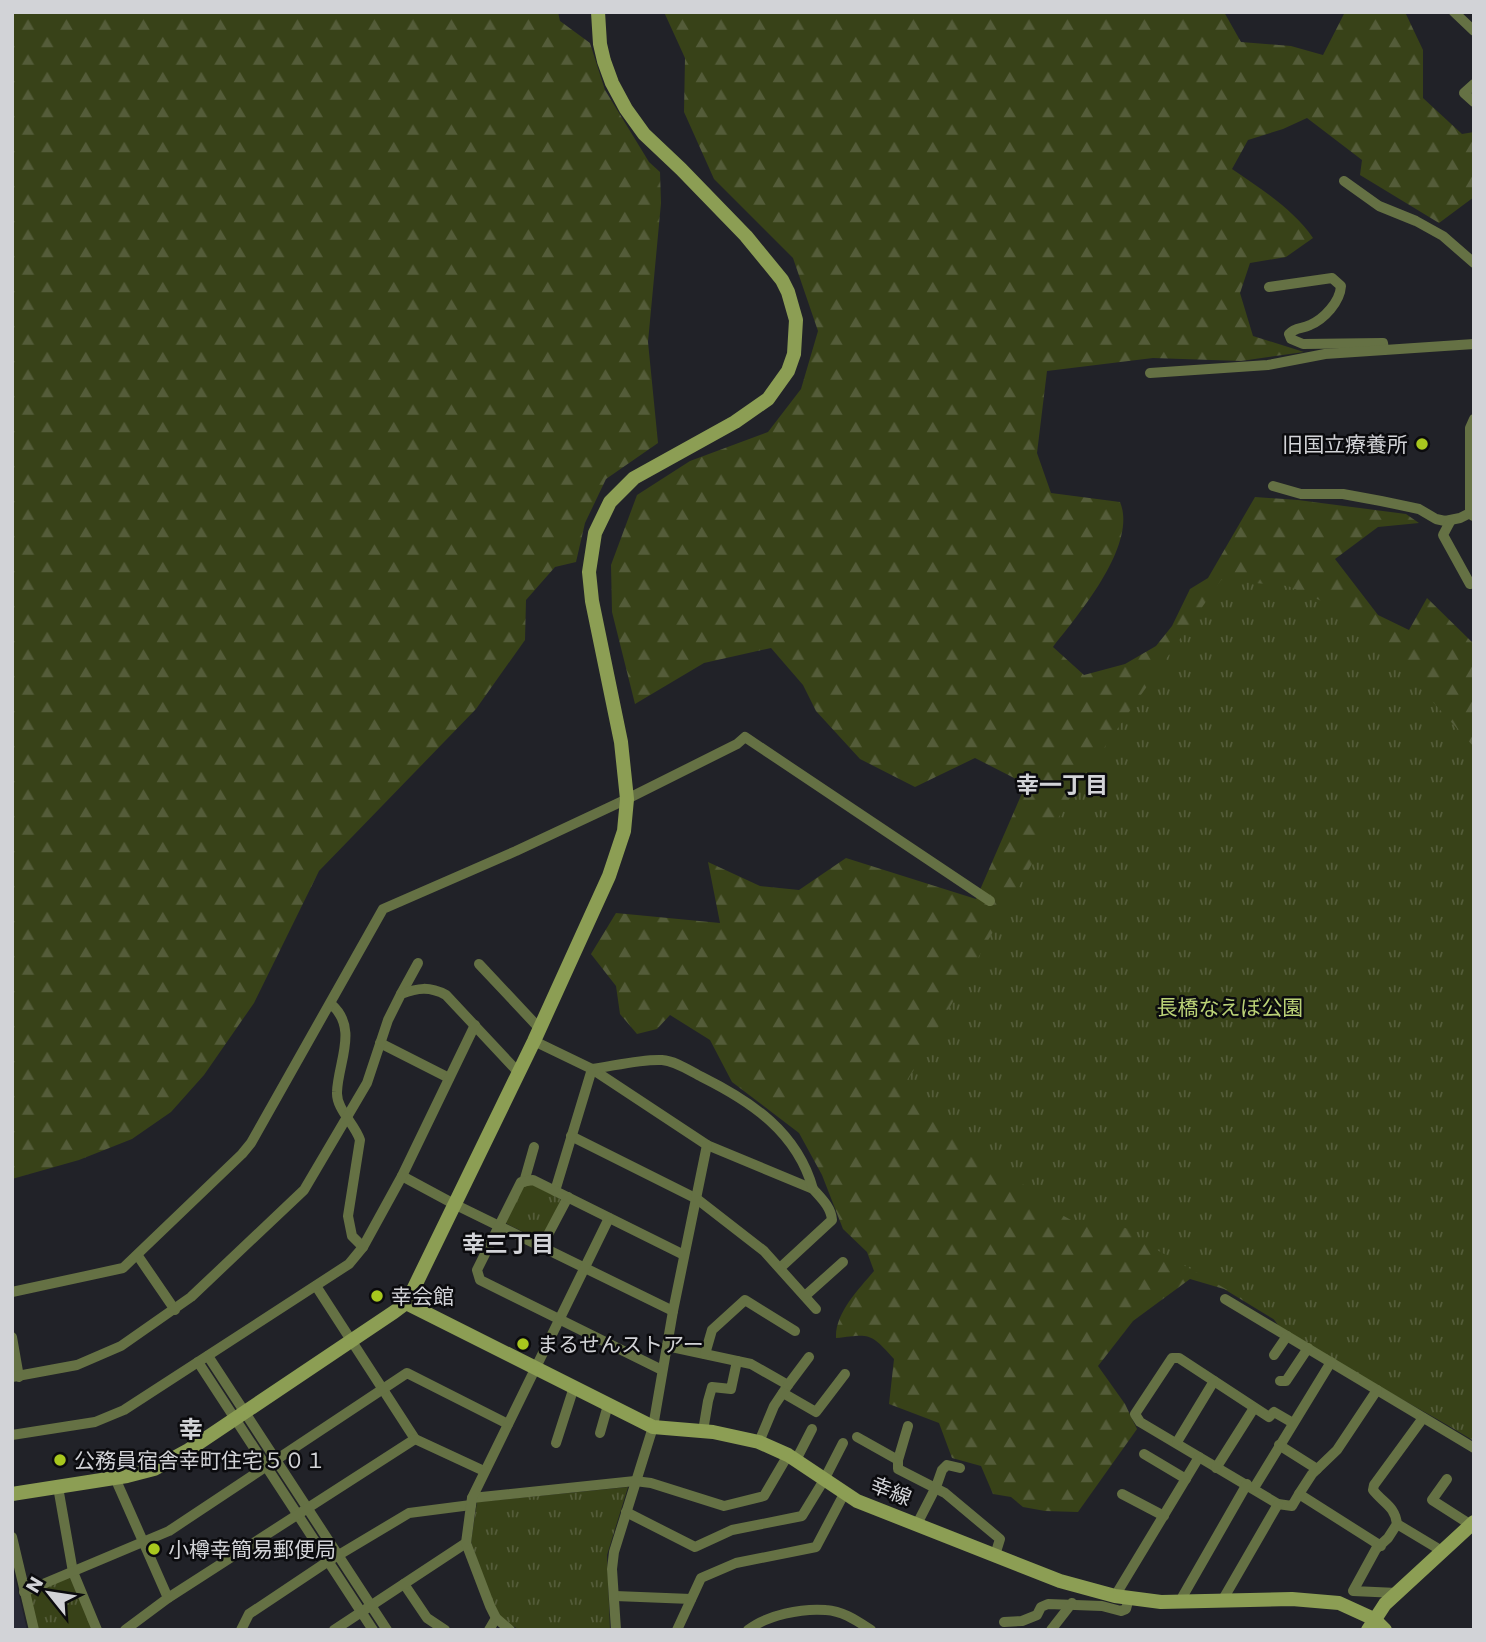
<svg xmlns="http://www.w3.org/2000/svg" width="1486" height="1642" font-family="Poppins,'Noto Sans JP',sans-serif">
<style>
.built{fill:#282935}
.forest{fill:url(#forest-firs)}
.park{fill:url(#park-tufts)}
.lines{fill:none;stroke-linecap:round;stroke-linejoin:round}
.street{stroke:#657144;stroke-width:10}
.secondary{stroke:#8c9e54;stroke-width:14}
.poi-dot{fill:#a8c71e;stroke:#0b0b0e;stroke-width:2.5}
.labels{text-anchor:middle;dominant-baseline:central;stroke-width:5;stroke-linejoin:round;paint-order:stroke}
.poi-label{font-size:21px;fill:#d2d3d7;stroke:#0b0b0e;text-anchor:start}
.park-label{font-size:21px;fill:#bbd277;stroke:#0b0b0e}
.street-label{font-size:21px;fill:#d2d3d7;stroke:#0b0b0e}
.neighbourhood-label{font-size:23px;font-weight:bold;fill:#d2d3d7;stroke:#0b0b0e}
.quarter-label{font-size:24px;font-weight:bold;fill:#d2d3d7;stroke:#0b0b0e}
</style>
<defs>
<pattern id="forest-firs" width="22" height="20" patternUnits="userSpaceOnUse" patternTransform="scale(1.75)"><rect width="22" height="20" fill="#384218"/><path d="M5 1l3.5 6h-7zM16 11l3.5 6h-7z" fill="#545c39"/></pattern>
<pattern id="park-tufts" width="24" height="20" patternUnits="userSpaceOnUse" patternTransform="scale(1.75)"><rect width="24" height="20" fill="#384218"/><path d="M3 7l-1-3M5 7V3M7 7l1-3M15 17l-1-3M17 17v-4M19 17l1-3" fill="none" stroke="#545c39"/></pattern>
</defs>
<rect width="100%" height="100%" fill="#212228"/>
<polygon class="built" points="12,1565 27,1630 12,1630"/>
<g class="forest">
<polygon points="12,12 558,12 560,21 590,43 605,90 649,162 660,172 661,203 648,342 658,443 606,479 585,523 576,562 555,567 526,600 525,640 476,709 319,871 254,1003 204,1075 171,1112 132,1139 79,1160 12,1179"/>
<path d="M664,12H1224L1241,42L1291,46L1323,55L1345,12H1405L1423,50V98L1462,134L1474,132V197L1439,223L1360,175L1362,160L1307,118L1283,129L1248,140L1232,169C1261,189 1293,209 1313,238L1286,257L1250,263L1240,293L1253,336L1304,352L1241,361L1153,358L1047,371L1037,453L1051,493L1120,502C1138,545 1078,615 1053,647L1084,675L1125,664L1156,646L1172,626L1190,589L1208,578L1255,497L1298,500L1406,514L1419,523L1378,527L1335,559L1378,615L1409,630L1427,598L1474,644V1441L1224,1289L1190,1279L1133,1321L1098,1366L1125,1404L1137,1429L1078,1512L1045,1511L1023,1507L1011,1497L993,1494L981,1466L952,1458L939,1423L889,1404L894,1359C870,1332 870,1334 836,1338C835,1313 858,1290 874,1271L867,1252L843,1229L822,1175L799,1133L732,1082L710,1040L670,1015L657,1029L637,1034L620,1014L616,986L591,954L616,913L720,923L708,862L760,886L799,890L846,858L976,899L1026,784L975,758L915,787L860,759L816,711L803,685L771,648L704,663L635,704L612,612L611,565L637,495L690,461L768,432L801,389L818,331L793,258L714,179L684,112L685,58Z"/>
</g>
<g class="park">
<polygon points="1221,580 1288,586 1337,608 1356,618 1474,747 1474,1440 1283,1332 1270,1314 1143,1242 1129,1229 1094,1220 1071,1220 1040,1203 1030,1190 904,1087 1072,794"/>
<polygon points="532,1184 562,1200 540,1240 507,1224 505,1221 524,1186"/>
<polygon points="628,1487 607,1555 610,1630 520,1630 506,1622 498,1614 492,1602 471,1542 477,1502"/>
<polygon points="71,1577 94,1630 37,1630 28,1598 31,1593"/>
</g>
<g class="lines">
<g class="street">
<polyline points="1454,12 1474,31"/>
<polyline points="1474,84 1464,93 1474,102"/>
<polyline points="1344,181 1379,206 1416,221 1443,236 1474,263"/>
<path d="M1269,287L1332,278L1341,286C1340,302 1324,319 1310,325C1302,329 1295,327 1289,334L1291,339L1303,344L1383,343L1384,350"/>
<polyline points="1150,373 1268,365 1325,354 1474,344"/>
<polyline points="1273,486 1301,494 1343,494 1381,501 1419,509 1436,519 1445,521 1460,518 1470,513"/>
<polyline points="1473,516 1470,513 1470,428 1474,419"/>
<polyline points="1451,520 1443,535 1470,584"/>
<polyline points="479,964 540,1029"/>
<polyline points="401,994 418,963"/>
<path d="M331,1004C359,1028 338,1062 337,1092C336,1109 355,1124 360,1140L348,1216L352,1236L363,1247"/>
<path d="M534,1041L592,1069L707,1145L813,1189C821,1198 831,1207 832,1220L780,1268"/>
<polyline points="380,1043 449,1078"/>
<polyline points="571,1136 697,1199 764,1251 816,1309"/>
<polyline points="402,1176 454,1204 673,1311"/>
<polyline points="524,1182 534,1147"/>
<path d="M555,1191L592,1069C614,1066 640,1059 662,1060C676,1061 690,1071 702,1077C752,1102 797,1132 813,1189"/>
<polyline points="542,1246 568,1197"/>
<polyline points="138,1256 175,1310"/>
<polyline points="316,1286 415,1439 484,1471"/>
<polyline points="12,1292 123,1268 242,1154 251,1143 383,909 516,851 627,799 737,744 745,737 990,901"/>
<polyline points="805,1296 843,1262"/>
<polyline points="1225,1299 1474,1448"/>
<polyline points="12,1337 19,1377"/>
<polyline points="667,1346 751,1364 788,1385 774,1406 759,1442"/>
<polyline points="705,1354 712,1330 745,1300 795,1331"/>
<polyline points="1274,1355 1287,1336"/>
<polyline points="208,1356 387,1630"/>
<polyline points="198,1362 373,1630"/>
<polyline points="662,1370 480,1280 477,1270 521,1182 533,1180 684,1255"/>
<path d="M12,1377L77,1365L121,1346L191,1297L304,1190L367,1083L388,1020L401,994C418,988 429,986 446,995L519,1073"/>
<polyline points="1280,1381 1286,1381 1308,1348"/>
<polyline points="788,1385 809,1357"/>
<polyline points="783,1393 816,1412 845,1374"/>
<polyline points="1293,1423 1274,1412 1269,1417 1179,1358 1172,1358 1135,1414 1140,1422 1278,1504 1292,1506 1299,1494 1381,1546"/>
<polyline points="908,1426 898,1460 898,1469 945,1493 1000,1539 995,1555"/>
<polyline points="703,1431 708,1401 712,1387 731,1389 737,1361"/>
<polyline points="600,1433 608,1405"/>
<polyline points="12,1435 95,1422 124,1410 349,1264 363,1247 402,1176 475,1025"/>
<polyline points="857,1437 898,1460"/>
<polyline points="1177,1442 1214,1381"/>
<polyline points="556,1443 574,1387"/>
<polyline points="1279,1445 1317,1469"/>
<polyline points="1144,1454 1186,1479"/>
<polyline points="796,1460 812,1429"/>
<polyline points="1216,1468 1254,1408"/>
<polyline points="115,1478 168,1598"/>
<polyline points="1447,1479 1432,1500 1471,1525"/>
<polyline points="58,1487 73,1572 97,1630"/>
<polyline points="1254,1488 1331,1362"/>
<polyline points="1122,1494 1164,1516"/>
<polyline points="1299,1494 1312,1474 1337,1450 1377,1390"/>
<polyline points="472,1498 635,1481 651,1483 724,1506 764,1496 788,1455"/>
<polyline points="626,1512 695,1547 732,1530 802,1516 824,1480 843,1443"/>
<polyline points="917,1524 936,1487 942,1470 947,1465 960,1468"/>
<polyline points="1397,1524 1442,1551"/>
<polyline points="12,1537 34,1630"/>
<polyline points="404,1584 427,1618 445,1630"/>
<polyline points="24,1592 169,1531 407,1373 508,1424"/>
<path d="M1397,1593L1353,1591L1376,1549L1388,1538L1397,1524C1395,1506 1383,1503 1373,1490L1374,1485L1423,1418"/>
<polyline points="615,1596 691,1599"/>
<polyline points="1115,1596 1199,1457"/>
<polyline points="1180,1601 1247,1484"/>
<polyline points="1222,1601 1278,1504"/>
<polyline points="1004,1622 1022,1621 1037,1615 1041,1607 1048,1604 1102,1606 1121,1611 1126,1609 1129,1598"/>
<polyline points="125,1630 168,1598 415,1439"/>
<polyline points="241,1630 249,1614 327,1562 409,1513 471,1505"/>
<polyline points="334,1630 466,1543"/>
<polyline points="489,1630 496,1618"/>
<polyline points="510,1630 496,1618 490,1606 466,1543 472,1498 609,1218"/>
<polyline points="616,1630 612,1569 614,1552 653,1427 673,1311 707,1145"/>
<polyline points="677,1630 701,1578 736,1563 816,1547 844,1494"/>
<path d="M748,1630C767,1615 802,1608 826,1610C843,1611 857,1621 871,1630"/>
<polyline points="1051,1630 1072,1603"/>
</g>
<g class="secondary">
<polyline points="406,1303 653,1427 713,1432 759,1442 788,1455 857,1501 1060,1581 1115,1596 1161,1602 1292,1599 1339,1603 1374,1619 1385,1630"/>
<polyline points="12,1494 127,1476 154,1469 187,1451 394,1312 406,1303 411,1294 534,1041 609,876 624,831 627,799 621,742 592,601 589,572 595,533 610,502 634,478 735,422 768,399 788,371 794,354 796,320 788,292 782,280 746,236 681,169 644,134 626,109 612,83 604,61 600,44 598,12"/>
<polyline points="1368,1630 1385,1604 1474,1522"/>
</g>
</g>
<g class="poi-dot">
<circle cx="1422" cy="444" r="7"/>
<circle cx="377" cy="1296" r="7"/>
<circle cx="523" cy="1344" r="7"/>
<circle cx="60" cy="1460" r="7"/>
<circle cx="154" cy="1549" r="7"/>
</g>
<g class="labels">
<g class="poi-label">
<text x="1408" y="444" text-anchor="end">旧国立療養所</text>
<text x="391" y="1296">幸会館</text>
<text x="537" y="1344">まるせんストアー</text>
<text x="74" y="1460">公務員宿舎幸町住宅５０１</text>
<text x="168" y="1549">小樽幸簡易郵便局</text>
</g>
<g class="park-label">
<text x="1230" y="1007">長橋なえぼ公園</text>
</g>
<g class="street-label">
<text transform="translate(891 1491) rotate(22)">幸線</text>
</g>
<g class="neighbourhood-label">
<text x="1062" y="785">幸一丁目</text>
<text x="508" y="1244">幸三丁目</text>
</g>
<g class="quarter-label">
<text x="191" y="1429">幸</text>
</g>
</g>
<rect width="1486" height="1642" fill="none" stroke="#d2d3d7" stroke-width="28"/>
<g transform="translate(49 1593) rotate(300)" stroke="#0b0b0e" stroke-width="5" paint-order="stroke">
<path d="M0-5L12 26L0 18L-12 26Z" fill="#d2d3d7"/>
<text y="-10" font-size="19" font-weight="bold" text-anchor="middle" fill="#d2d3d7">N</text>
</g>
</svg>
